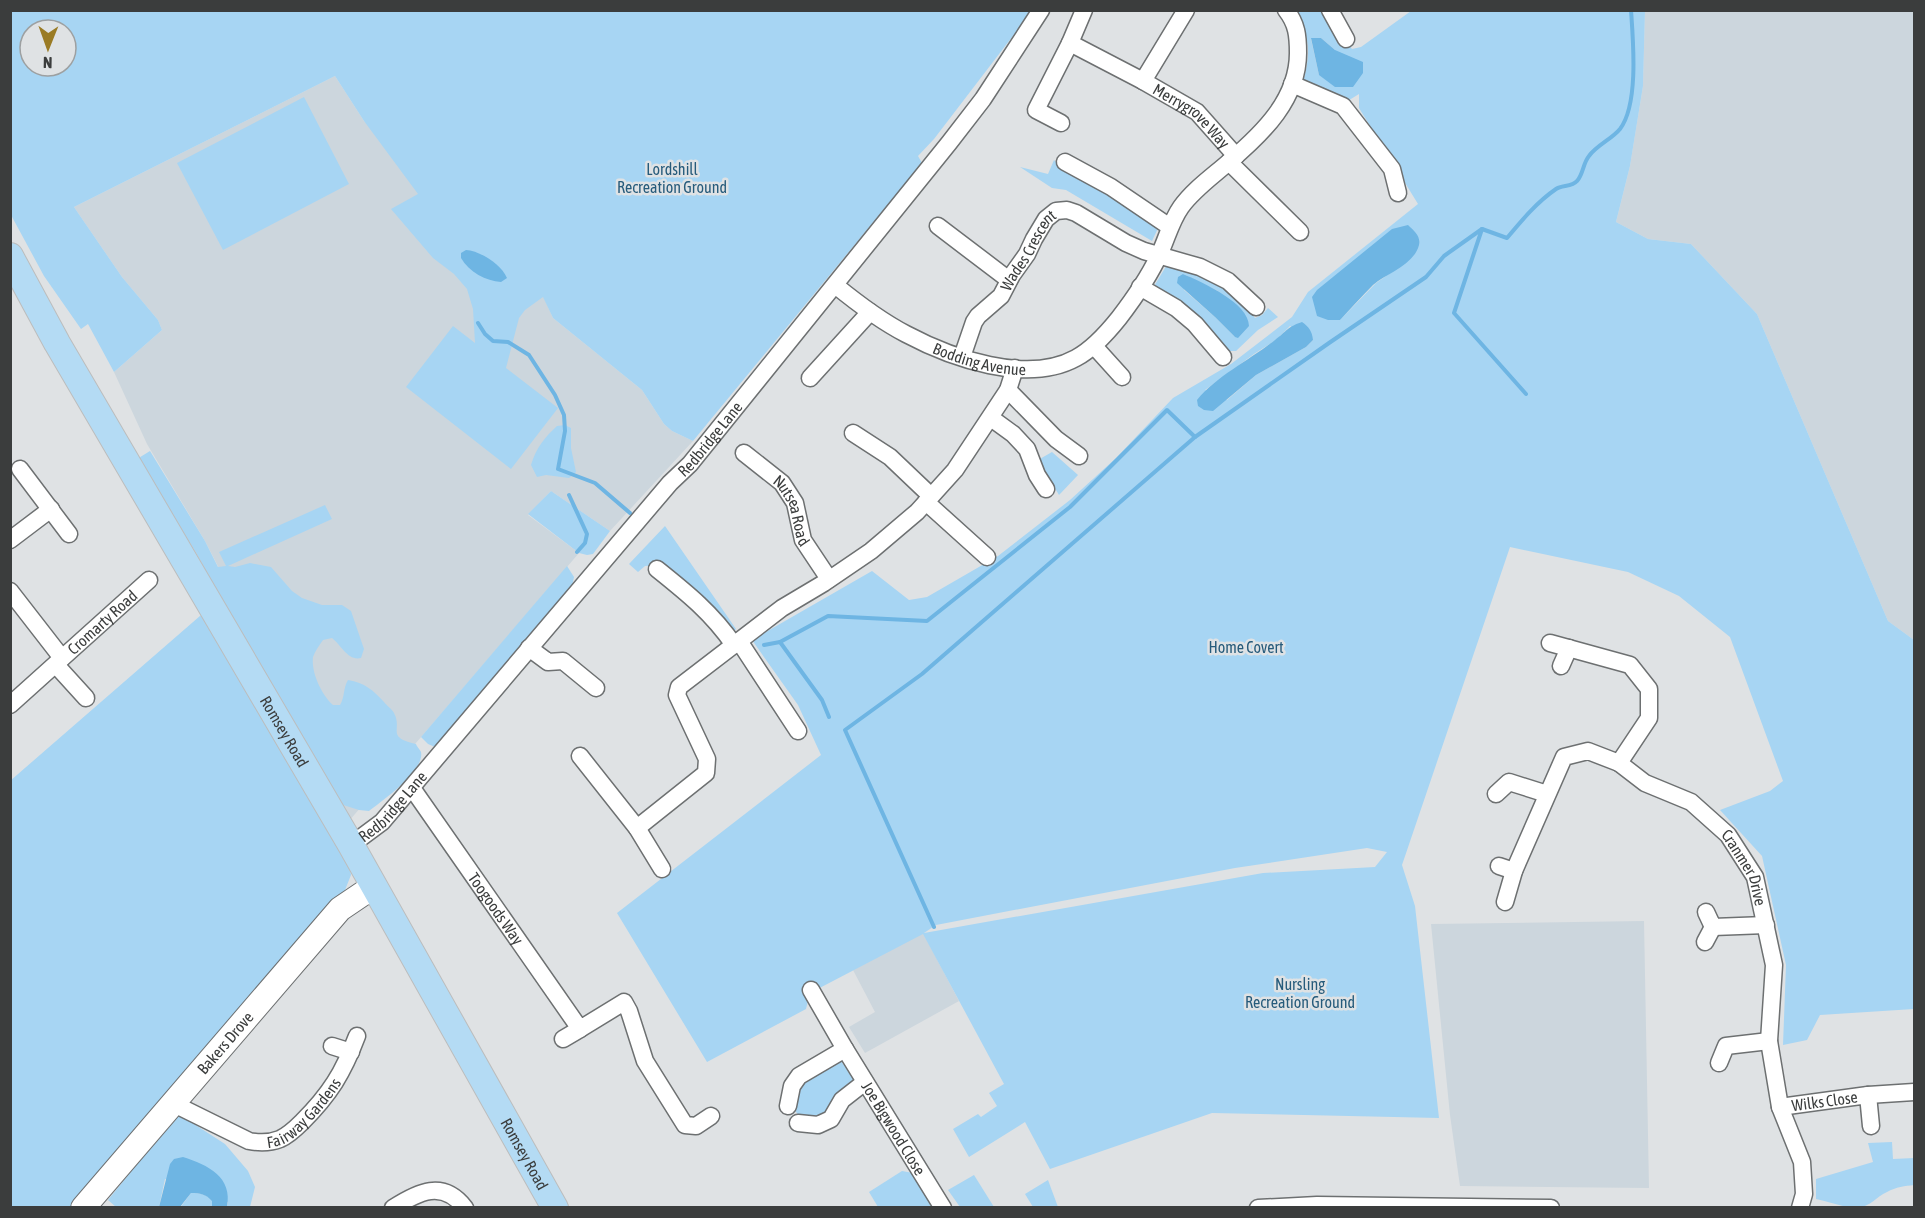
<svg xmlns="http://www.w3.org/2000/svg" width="1925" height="1218" font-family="'Asap Condensed',sans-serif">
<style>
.built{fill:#ccd6dd}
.green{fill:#a7d5f3;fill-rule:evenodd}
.water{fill:#6eb5e3}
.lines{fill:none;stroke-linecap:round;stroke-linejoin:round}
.stream{stroke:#6eb5e3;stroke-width:4}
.street-casing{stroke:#6d7071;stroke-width:19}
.secondary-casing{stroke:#6d7071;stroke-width:26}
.primary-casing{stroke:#bcbdbd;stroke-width:28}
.street{stroke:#fff;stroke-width:16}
.secondary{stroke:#fff;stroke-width:24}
.primary{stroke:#b4dbf4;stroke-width:26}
.labels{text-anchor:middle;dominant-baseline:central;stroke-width:5;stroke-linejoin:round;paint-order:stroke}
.street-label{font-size:16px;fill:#3b3d3d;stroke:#dfe2e4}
.park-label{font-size:16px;fill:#265b7b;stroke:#dfe2e4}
</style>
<rect width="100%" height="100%" fill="#dfe2e4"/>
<g class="built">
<polygon points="1645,11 1914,11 1914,640 1888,621 1757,314 1691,244 1648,239 1616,222 1630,166 1643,86"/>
<polygon points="335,76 364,121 533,273 553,318 642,390 664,424 672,431 693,441 610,531 551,491 528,515 579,553 349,821 205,541 147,444 114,372 162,330 158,320 122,277 74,207"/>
<polygon points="1644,921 1649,1188 1460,1186 1450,1115 1431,924"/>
<polygon points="923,933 959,1001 865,1053 849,1027 875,1012 853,970"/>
</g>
<g class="green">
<path d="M10,11H1032L934,139L918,156L922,163L693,441L672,431L664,424L642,390L553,318L543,297L525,310L519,318L506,368L558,408L511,469L406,387L453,326L475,343L473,309L467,289L454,274L433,258L391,209L418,194L364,121L335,76L74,207L122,277L158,320L162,330L114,372L88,324L81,329L44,276L11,215ZM30,30H66V66H30Z"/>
<path d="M1292,11H1322L1352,49L1361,47L1411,11H1645L1643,86L1630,166L1616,222L1648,239L1691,244L1757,314L1888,621L1914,640V1009L1820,1015L1807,1040L1783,1045L1786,965L1762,856L1720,810L1770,791L1783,781L1730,637L1679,596L1628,572L1510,547L1402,865L1415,906L1439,1118L1212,1113L1050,1169L1025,1122L969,1157L953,1129L978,1114L981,1117L997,1106L989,1093L1004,1084L923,934L810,993L806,1009L707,1062L617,913L821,755L798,705L752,640L872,571L909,600L927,597L998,556L1070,500L1116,458L1173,398L1231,364L1292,317L1308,292L1418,204L1359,108V94L1346,102L1303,82C1311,54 1311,33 1292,11ZM1321,38L1335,50L1319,75L1311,39ZM1417,234L1402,265L1376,283L1340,320ZM1290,326L1313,340L1306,347L1256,375L1227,400L1205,390L1254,354L1276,340ZM1367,848L1387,852L1375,867L1263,873L924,933L936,925L1235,868Z"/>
<polygon points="304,97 349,184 223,250 177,163"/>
<polygon points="1054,160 1061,167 1108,190 1109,197 1160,224 1152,241 1066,190 1052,188 1020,167 1048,174"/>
<path d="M1168,263C1193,271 1220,281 1240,299C1246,304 1250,312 1255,318L1262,315L1268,308L1278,317L1258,330L1236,351H1229C1214,335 1182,291 1160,293L1153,288ZM1183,274L1218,291L1235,337L1215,317L1184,290Z"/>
<path d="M565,425L571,428V448L576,472L569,478L546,475L537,477L531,465C536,448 545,437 557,426Z"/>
<path d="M150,451L205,541L218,567L226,566L219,552L325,505L332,519L228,566L235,567L250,563L271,567L292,591L302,598L322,605H342L351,611L364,649L361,658C348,661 342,646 332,638L323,640C319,646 315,651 313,657C311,673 322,695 333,705H340C345,697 343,688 348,680C365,683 373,690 384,702C387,706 392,709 394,713C403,730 385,737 416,744C416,745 420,750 421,752C425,771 382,801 369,811L359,810L340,804L241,634L195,551L137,459Z"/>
<polygon points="1052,452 1078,475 1059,495 1038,460"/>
<polygon points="551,491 610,531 593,554 587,555 579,553 528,514"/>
<polygon points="665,526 736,629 734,631 698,593 659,565 645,566 638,572 629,564"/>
<polygon points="567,566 574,577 570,596 484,696 435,747 428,744 421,737"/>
<polygon points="208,609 348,853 351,875 343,895 122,1146 71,1207 11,1207 10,781"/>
<polygon points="841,1061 855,1082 820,1120 801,1119 794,1109 798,1089 806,1081"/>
<polygon points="180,1115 225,1144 248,1171 255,1187 250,1207 227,1207 228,1202 165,1179 159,1207 116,1207 108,1200 138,1163"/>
<path d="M1892,1142L1893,1159L1914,1158V1185C1905,1186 1896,1187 1887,1192C1876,1197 1871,1206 1858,1208C1849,1209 1827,1201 1816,1199V1179L1873,1162L1868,1143Z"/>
<polygon points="902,1171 913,1173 935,1207 878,1207 869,1192"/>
<polygon points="974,1175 994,1207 960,1207 948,1190"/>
<polygon points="1048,1180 1058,1207 1033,1207 1025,1194"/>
<path d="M191,1193C201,1193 206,1194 213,1201L212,1207L180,1208Z"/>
</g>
<g class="water">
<polygon points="1311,38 1321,38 1335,50 1363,62 1363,73 1353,87 1335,87 1319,75"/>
<path d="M1408,225C1414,231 1421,236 1419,245C1414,265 1387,273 1373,285C1362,296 1351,308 1340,320H1328L1317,316L1312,297L1317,290L1392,229Z"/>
<path d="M466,250C480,251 501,264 507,278L501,282C486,281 469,272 461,258V253Z"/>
<path d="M1183,274C1202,282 1249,303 1249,326L1238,338L1235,337L1215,317L1177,283L1178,277Z"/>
<path d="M1302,322C1309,327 1312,331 1313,340L1306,347L1256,375L1213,411L1204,410L1198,406L1197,400C1218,375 1250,360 1275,340C1287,331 1287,327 1302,322Z"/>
<path d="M183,1157C208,1165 233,1177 227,1207H212V1201C206,1194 200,1193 191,1193L180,1207H159L170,1164L174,1159Z"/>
</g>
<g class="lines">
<g class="stream">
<polyline points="1482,229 1454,313 1526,394"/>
<polyline points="478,323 485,334 493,341 508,342 529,355 555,395 564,415 565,431 558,469 595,483 630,513"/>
<polyline points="569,495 587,534 585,543 577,552"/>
<polyline points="764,645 780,642"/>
<polyline points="829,717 822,700 780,642 828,616 927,621 1070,507 1167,410 1195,437"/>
<path d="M934,927L845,730L922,674L1195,437L1329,343L1426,277L1444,256L1482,229L1507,238C1522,220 1537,202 1556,189C1562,185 1572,187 1577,181C1583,175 1583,163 1589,156C1597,145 1612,139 1620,129C1639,104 1633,40 1631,10"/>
</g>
<defs>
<g id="street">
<polyline points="1330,10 1346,39"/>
<polyline points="1070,43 1084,10"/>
<polyline points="1143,81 1186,10"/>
<polyline points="1292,84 1343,106 1392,169 1398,193"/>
<path id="s1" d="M1061,123L1036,110L1070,43L1143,81L1197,112L1236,156"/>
<polyline points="1065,162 1111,187 1170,227"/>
<polyline points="1229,162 1300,232"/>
<polyline points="938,226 1009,280"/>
<path id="s2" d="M835,285C857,303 881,321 906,334C951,358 1027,385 1076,358C1093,349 1107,333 1119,318C1132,301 1151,273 1160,253C1167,238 1171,221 1181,207C1194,189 1213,176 1230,161C1263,133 1298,99 1298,53C1298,36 1297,24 1286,10"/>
<polyline points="1140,287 1176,308 1195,324 1223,357"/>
<polyline points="1094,346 1122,377"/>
<path id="s3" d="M962,357L974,322L978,316L1001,296L1012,275L1027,254L1034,239L1046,219L1056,211L1067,210L1076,213L1126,243L1144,251L1200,267L1228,281L1256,307"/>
<polyline points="810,378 870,312"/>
<polyline points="1008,390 1056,439 1079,456"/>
<polyline points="991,418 1013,434 1027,449 1037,475 1046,489"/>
<polyline points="853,433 890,457 931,496"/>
<path id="s4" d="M744,453L782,483L795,503L803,540L829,579"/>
<polyline points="20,469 69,534"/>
<polyline points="926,502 987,557"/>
<polyline points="10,540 51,509"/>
<path d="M657,569C687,593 712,613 734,645"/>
<polyline points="10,591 62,658"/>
<polyline points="739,641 798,731"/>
<polyline points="1550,643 1630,665 1649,689 1649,718 1619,763"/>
<polyline points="529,648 548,662 563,661 596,688"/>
<polyline points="56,665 86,698"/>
<polyline points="1561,666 1569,648"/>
<path id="s5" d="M10,705L149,580"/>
<polyline points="580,756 637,828 706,773 707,759 677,695 679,687 782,608 824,583 871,551 917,512 955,470 1008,390 1015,368"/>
<path id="s6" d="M412,788L580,1029L624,1002L629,1011L645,1061L685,1125L696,1126L711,1116"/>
<polyline points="1496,794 1509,782 1547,794"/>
<polyline points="637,828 662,869"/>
<path id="s7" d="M351,845L382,822L670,483L690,464L949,143L983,99L1041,10"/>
<polyline points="1499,866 1514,871"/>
<path id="s8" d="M1505,902L1514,871L1564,757L1588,751L1619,763L1645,783L1691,802L1728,835L1755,877L1774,965L1769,1041L1780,1107L1802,1162L1804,1194L1800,1208"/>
<polyline points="1706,912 1713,927 1766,925"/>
<polyline points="1705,942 1713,927"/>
<polyline points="563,1039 580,1029"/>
<polyline points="332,1046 351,1052"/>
<path id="s9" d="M845,1049L943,1208"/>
<polyline points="1719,1063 1726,1046 1769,1041"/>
<polyline points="1868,1095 1914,1092"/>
<path id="s10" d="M172,1103L249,1141C260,1143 270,1143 280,1139C289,1135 296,1128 302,1122C330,1094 343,1073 357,1036"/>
<polyline points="788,1106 792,1086 799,1076 845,1049 811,990"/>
<path id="s11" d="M1780,1107L1868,1095L1871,1126"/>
<polyline points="798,1123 818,1125 831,1119 842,1100 865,1082"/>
<path d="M393,1208C418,1192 443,1179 465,1208"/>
<polyline points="1258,1208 1317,1205 1551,1208"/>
</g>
<g id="secondary">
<path id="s12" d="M83,1208L340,909L374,886"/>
</g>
<g id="primary">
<path id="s13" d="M10,256L57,343L351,845L555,1208"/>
</g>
</defs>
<use href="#street" class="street-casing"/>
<use href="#secondary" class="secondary-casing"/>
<use href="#primary" class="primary-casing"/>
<use href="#street" class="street"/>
<use href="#secondary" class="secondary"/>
<use href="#primary" class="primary"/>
</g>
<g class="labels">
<g class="street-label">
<text stroke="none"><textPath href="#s1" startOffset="246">Merrygrove Way</textPath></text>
<text stroke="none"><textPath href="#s3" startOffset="128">Wades Crescent</textPath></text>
<text stroke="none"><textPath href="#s2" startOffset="165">Bodding Avenue</textPath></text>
<text stroke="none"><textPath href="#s7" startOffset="543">Redbridge Lane</textPath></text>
<text stroke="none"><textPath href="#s4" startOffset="78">Nutsea Road</textPath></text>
<text stroke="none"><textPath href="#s5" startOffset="124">Cromarty Road</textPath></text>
<text stroke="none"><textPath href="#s13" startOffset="549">Romsey Road</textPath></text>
<text stroke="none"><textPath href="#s7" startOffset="57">Redbridge Lane</textPath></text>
<text stroke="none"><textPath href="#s8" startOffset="384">Cranmer Drive</textPath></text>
<text stroke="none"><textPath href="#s6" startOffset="147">Toogoods Way</textPath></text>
<text stroke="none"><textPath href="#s12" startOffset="218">Bakers Drove</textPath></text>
<text stroke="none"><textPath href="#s11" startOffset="45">Wilks Close</textPath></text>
<text stroke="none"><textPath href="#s10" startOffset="152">Fairway Gardens</textPath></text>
<text stroke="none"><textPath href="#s9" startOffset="93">Joe Bigwood Close</textPath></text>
<text stroke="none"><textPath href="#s13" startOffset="1035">Romsey Road</textPath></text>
</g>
<g class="park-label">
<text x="672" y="169">Lordshill<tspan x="672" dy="18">Recreation Ground</tspan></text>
<text x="1246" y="647">Home Covert</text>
<text x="1300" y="984">Nursling<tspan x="1300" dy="18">Recreation Ground</tspan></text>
</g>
</g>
<rect width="1925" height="1218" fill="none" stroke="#3b3d3d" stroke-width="24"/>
<g transform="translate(48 48) rotate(181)"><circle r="28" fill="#dfe2e4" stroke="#9da0a1" stroke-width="1.5"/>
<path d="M0-4.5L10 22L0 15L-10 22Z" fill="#9a7b24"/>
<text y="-9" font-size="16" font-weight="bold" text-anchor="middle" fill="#3b3d3d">N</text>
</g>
</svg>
